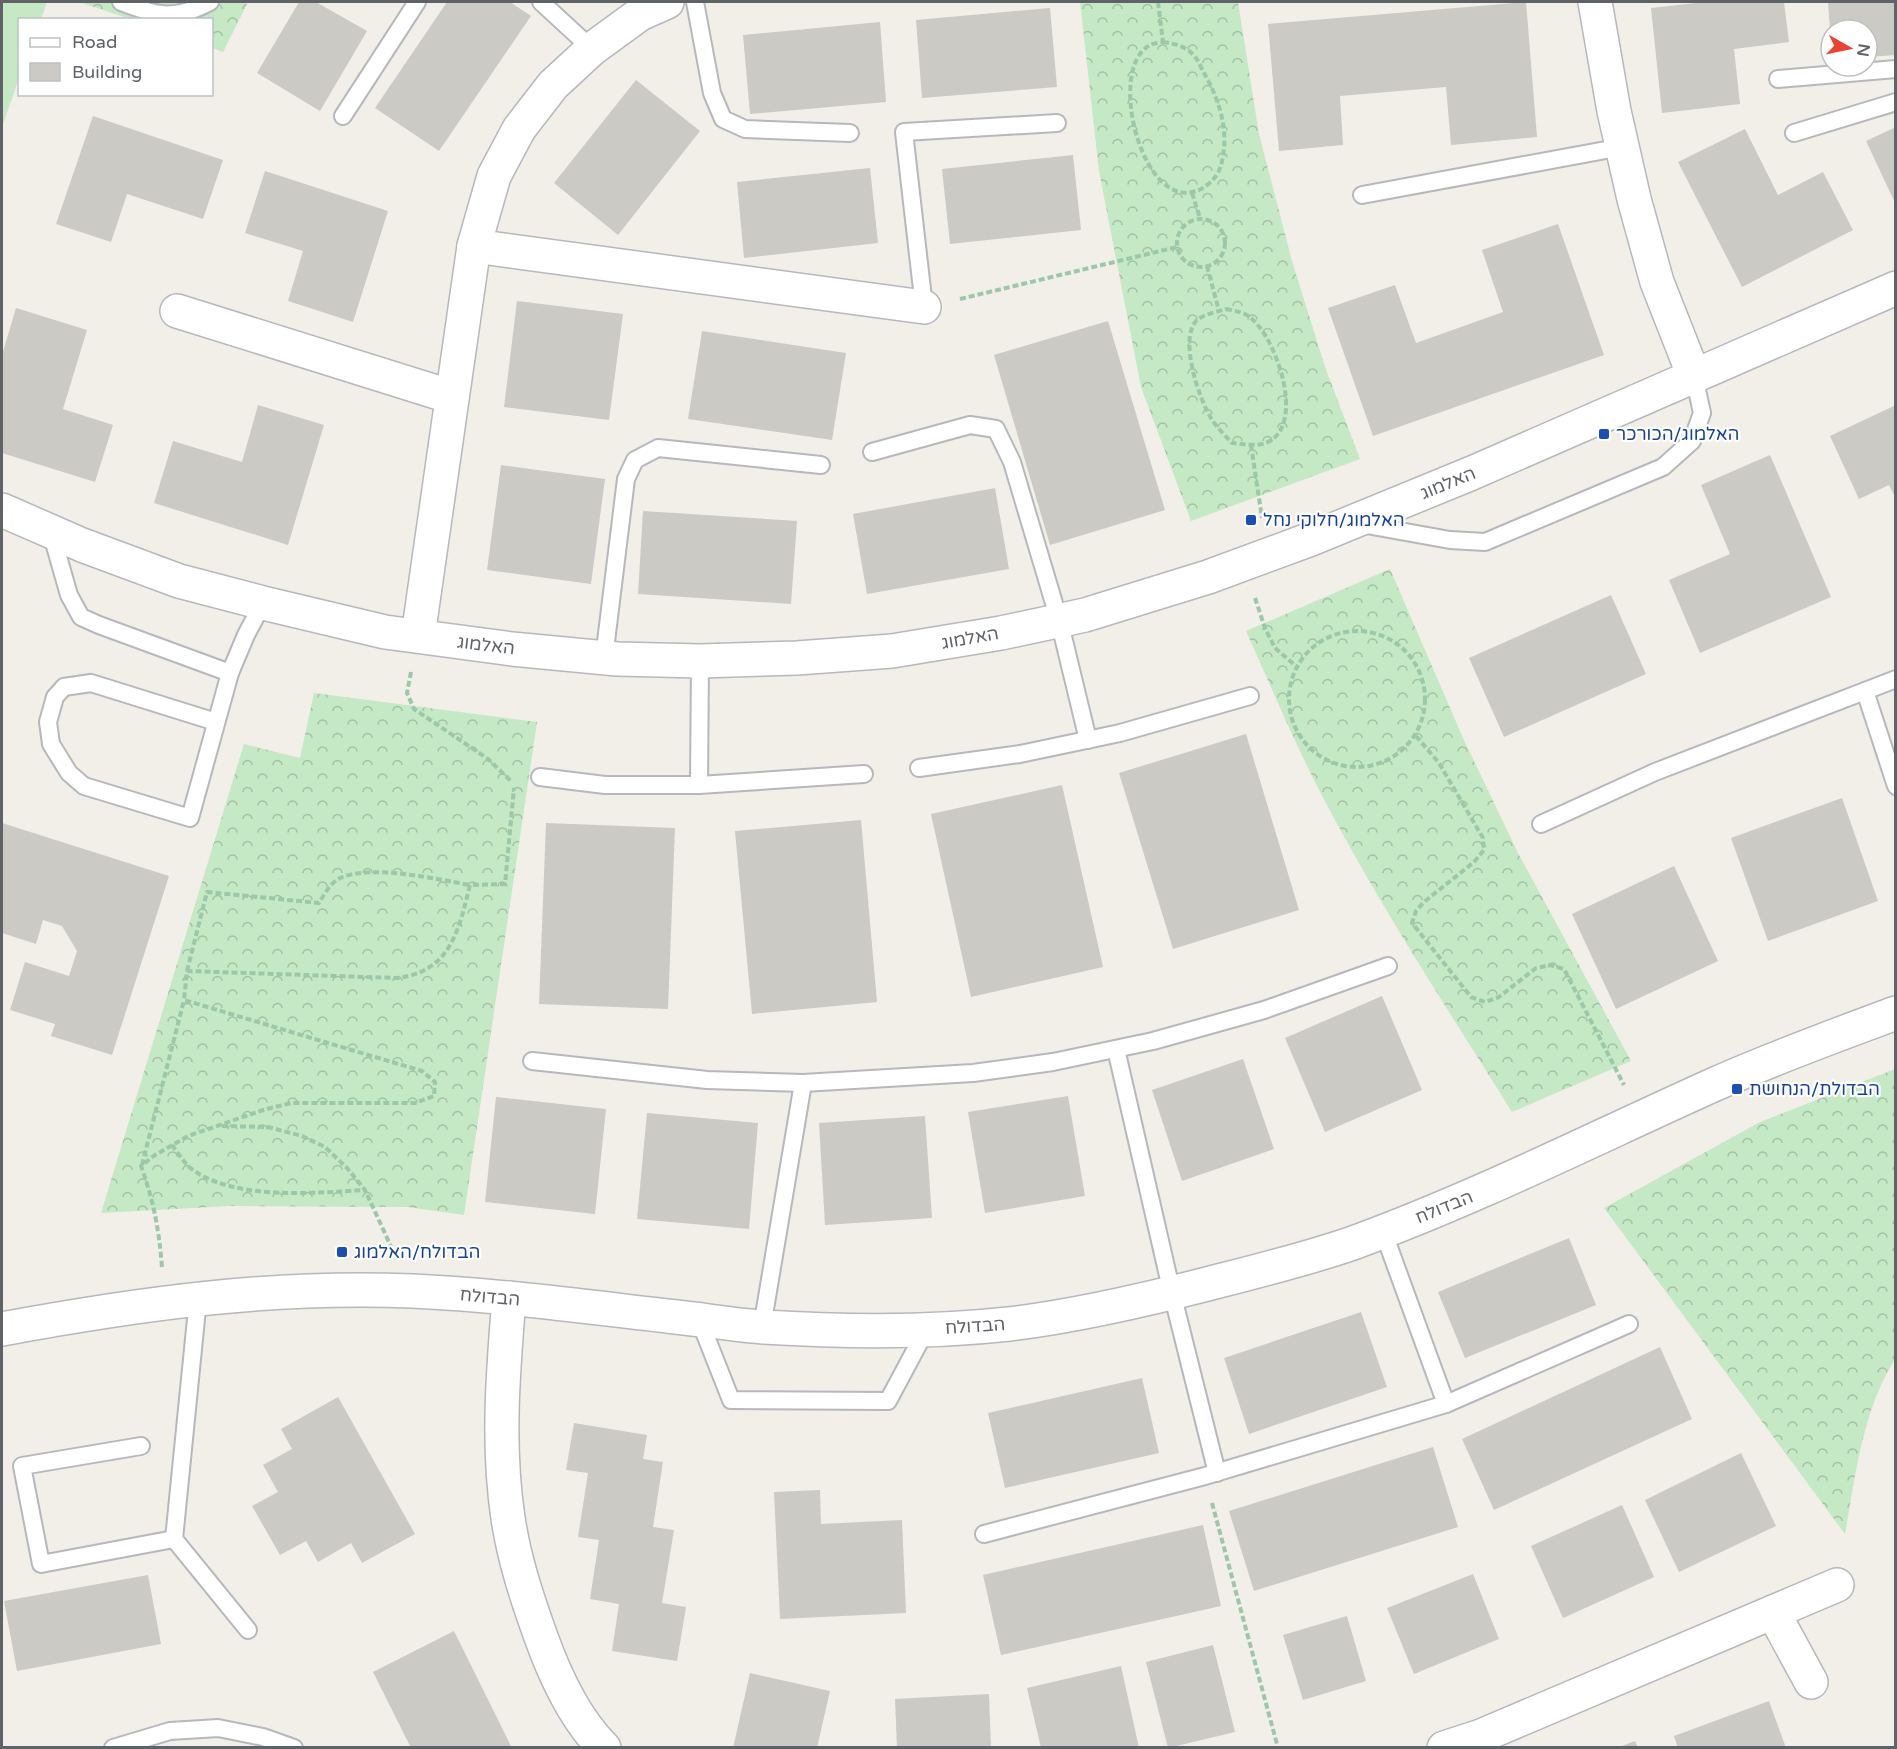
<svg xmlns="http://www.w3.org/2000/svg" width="1897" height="1749" font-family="'Varela Round','Noto Sans Hebrew',sans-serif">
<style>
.grass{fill:#c5e8c5}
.forest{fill:url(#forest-crowns)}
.building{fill:#cccac5}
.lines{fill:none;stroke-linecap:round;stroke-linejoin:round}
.lane-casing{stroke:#b5b8bc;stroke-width:20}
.street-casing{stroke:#b5b8bc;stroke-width:36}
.path{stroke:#9cc7a9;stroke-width:4;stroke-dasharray:6 3;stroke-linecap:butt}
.lane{stroke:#fff;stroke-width:16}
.street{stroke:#fff;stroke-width:33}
.transit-dot{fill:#1a4fb4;stroke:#fff;stroke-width:2}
.labels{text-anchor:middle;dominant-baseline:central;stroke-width:4.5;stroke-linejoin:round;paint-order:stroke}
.transit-label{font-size:18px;fill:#164399;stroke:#fff;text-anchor:start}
.street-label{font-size:18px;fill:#5f6368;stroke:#fff}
</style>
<defs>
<pattern id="forest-crowns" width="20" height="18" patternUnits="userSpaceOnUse" patternTransform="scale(1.5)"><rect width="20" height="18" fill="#c5e8c5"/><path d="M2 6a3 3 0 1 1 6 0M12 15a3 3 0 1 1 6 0" fill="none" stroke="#a3c0a4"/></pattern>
</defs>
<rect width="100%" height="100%" fill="#f1efe8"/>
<polygon class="grass" points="2,2 47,2 41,19 20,20 19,78 2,127"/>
<g class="forest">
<polygon points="79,2 248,2 223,52 212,48 212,20 130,19"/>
<polygon points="1080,2 1238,2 1259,134 1292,261 1325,367 1360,459 1191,521 1141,387 1099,171"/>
<path d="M1390,569L1463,738L1518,853L1631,1061L1512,1112C1445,1005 1374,897 1316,784C1291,734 1269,682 1246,631Z"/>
<polygon points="314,693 537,722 464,1215 408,1207 230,1206 101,1213 244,744 300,758"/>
<path d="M1895,1069V1359C1862,1412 1856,1474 1845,1534L1604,1208L1760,1122Z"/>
</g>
<g class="building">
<polygon points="299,2 316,2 367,31 320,111 257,73"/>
<polygon points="447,2 510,2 531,16 439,151 375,108"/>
<polygon points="1526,2 1537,137 1451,145 1446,87 1340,96 1343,145 1279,151 1268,24"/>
<polygon points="1705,2 1784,2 1789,42 1734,49 1740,104 1662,113 1651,8"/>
<polygon points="1828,2 1896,2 1896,55 1867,57 1867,30 1830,30"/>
<polygon points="1050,8 1057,87 922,98 916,20"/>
<polygon points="880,22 886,102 750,114 743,35"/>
<polygon points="636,80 700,131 618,235 554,183"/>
<polygon points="93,116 223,160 203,219 127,194 111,242 56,224"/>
<polygon points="1896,127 1896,205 1866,141"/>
<polygon points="1745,129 1778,195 1823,172 1853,230 1742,287 1678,162"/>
<polygon points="1073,155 1081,230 950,244 942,169"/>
<polygon points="870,168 878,243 744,258 737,182"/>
<polygon points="265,171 388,211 353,322 288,301 303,251 245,233"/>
<polygon points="1558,224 1604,355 1373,436 1328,308 1395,285 1416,343 1503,312 1482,250"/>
<polygon points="517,301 623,314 609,420 504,407"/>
<polygon points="16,308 87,330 63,409 113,425 95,482 2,453 2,355"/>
<polygon points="1108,321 1165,510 1050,545 994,355"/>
<polygon points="702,331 846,353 832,440 688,419"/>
<polygon points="258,405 324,425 288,545 154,503 173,441 242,462"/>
<polygon points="1896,405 1896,499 1889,485 1859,499 1830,436"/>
<polygon points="1770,455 1831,597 1700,653 1669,580 1730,554 1701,485"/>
<polygon points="501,465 605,479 591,584 487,570"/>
<polygon points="995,488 1009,569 867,594 853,514"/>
<polygon points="643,511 797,521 791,604 638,594"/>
<polygon points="1611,595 1646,674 1504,737 1469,658"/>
<polygon points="1246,734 1299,910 1173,949 1119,773"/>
<polygon points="1062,785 1103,967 971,997 931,814"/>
<polygon points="1842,798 1878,901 1768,941 1731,838"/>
<polygon points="861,820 877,1002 752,1014 735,831"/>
<polygon points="2,823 169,876 112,1055 51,1036 55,1024 10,1010 25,962 69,976 77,951 62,926 43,920 36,944 2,933"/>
<polygon points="546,823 675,828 668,1009 539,1004"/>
<polygon points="1674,866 1718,961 1616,1009 1572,914"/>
<polygon points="1382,996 1422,1090 1325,1132 1285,1038"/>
<polygon points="1243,1059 1274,1149 1182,1181 1152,1090"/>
<polygon points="1068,1096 1085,1196 985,1213 968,1112"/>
<polygon points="496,1097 606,1109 595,1214 485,1202"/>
<polygon points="647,1113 758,1123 749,1229 637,1219"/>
<polygon points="925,1116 932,1218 825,1225 819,1123"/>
<polygon points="1569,1238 1596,1305 1465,1358 1438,1292"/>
<polygon points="1361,1312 1387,1387 1249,1434 1224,1358"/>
<polygon points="1660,1347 1692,1419 1494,1510 1462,1439"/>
<polygon points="1142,1378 1159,1453 1005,1488 988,1413"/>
<polygon points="338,1397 415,1534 362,1563 351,1543 318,1562 306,1541 280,1555 252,1506 278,1492 263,1465 292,1449 281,1429"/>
<polygon points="574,1423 647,1435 643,1459 663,1462 653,1527 674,1530 662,1603 686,1607 677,1661 612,1651 619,1604 590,1599 599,1540 578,1537 588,1473 566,1470"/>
<polygon points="1433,1447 1458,1527 1254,1591 1229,1511"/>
<polygon points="1741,1453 1776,1526 1679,1572 1645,1500"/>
<polygon points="820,1490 821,1524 902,1520 906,1613 780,1619 774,1492"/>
<polygon points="1622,1505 1654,1577 1563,1618 1531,1546"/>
<polygon points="1203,1525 1221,1606 1001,1655 983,1575"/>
<polygon points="1473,1574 1499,1639 1414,1674 1387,1608"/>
<polygon points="148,1575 161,1644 17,1671 4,1601"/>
<polygon points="1347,1616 1366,1681 1303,1700 1283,1635"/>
<polygon points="454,1631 512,1748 411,1748 373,1672"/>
<polygon points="1213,1645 1235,1732 1168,1748 1146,1662"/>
<polygon points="1121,1666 1139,1748 1041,1748 1027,1688"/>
<polygon points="750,1673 830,1691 817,1748 733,1748"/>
<polygon points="989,1694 991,1748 897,1748 895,1699"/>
<polygon points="1769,1701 1786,1748 1678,1748 1674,1736"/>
<polygon points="1635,1741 1638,1748 1619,1748 1619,1747"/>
</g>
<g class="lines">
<defs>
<g id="lane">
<path d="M121,2C159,16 173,21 210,2"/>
<polyline points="541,2 592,49"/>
<polyline points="695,2 712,93 723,119 745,129 850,133"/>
<polyline points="1778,79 1896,69"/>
<polyline points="343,116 417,2"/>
<polyline points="1794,133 1896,102"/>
<polyline points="1362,195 1622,147"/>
<polyline points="924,307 904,132 1057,123"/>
<polyline points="872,452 970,425 996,429 1012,462 1059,620 1088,740"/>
<polyline points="1361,524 1450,540 1485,542 1663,467 1692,441 1702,413 1694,376"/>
<polyline points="51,532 69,595 81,617 99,625 230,673 246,635 263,603"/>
<polyline points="604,658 626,479 635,460 658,448 821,465"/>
<polyline points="1865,691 1896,786"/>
<polyline points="216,722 91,683 64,687 55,697 48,722 51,744 69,773 84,786 190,818 230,673"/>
<polyline points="919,768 1020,754 1120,733 1250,696"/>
<polyline points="540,777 605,785 699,785 864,774"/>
<polyline points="699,785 700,661"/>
<polyline points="1541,824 1655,772 1896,679"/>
<polyline points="1116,1049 1172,1293 1217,1473"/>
<polyline points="532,1061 707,1080 803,1083 973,1073 1053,1062 1153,1041 1264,1010 1388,966"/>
<polyline points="1383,1231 1446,1404"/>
<polyline points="699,1319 731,1400 888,1401 926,1330"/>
<polyline points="762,1327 803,1083"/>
<polyline points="141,1446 22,1466 41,1564 174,1539 198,1299"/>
<polyline points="984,1534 1205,1476 1446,1404 1629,1324"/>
<polyline points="174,1539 248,1630"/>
<polyline points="113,1748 170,1731 218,1728 263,1737 294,1748"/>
</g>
<g id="street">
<polyline points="1595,2 1614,111 1634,199 1657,282 1694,376"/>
<polyline points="474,246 924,307"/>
<polyline points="177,311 452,397"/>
<polyline points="2,510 82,545 179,581 263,603 385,632 512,649 617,659 700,661 797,658 892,651 1001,633 1085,615 1208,577 1311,539 1472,473 1896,288"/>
<polyline points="418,636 474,246 494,176 519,129 553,85 592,49 640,14 667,2"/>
<path d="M509,1298C503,1372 497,1445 508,1518C514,1559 527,1598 541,1637C555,1676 574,1718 604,1748"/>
<path d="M2,1329C137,1304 273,1285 412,1291C500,1295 588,1307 676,1317C705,1320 734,1325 763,1327C845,1332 928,1333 1009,1324C1077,1316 1145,1300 1211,1283C1258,1271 1307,1259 1353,1243C1476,1198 1593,1139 1713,1085C1773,1058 1834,1036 1896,1013"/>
<polyline points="1773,1612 1811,1682"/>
<polyline points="1444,1748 1481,1736 1837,1585"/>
</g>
</defs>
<use href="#lane" class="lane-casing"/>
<use href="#street" class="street-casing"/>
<g class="path">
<polyline points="1158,2 1163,42"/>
<path d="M1163,42C1175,44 1187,46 1195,57C1199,61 1201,68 1204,73C1220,101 1230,133 1221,165C1219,175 1210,184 1201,189C1143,218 1105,68 1150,45C1153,43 1159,43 1163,42Z"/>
<polyline points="1192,193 1200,218"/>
<circle cx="1201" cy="243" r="24"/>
<polyline points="1207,266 1219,311"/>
<polyline points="960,299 1177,247"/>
<path d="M1226,309C1235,311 1245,312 1252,319C1276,339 1306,423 1268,442C1258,447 1243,444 1232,443C1225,435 1216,427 1211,418C1199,399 1179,340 1196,321C1203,314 1217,312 1226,309Z"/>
<polyline points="1251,445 1262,518"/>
<polyline points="1255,598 1265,628 1275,648 1297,667"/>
<circle cx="1357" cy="699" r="68"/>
<polyline points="411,672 407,693 414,709 488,759 512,782"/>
<polyline points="1416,736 1439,763 1483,838 1484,850 1474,862 1424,902 1416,911 1412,923 1471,997 1485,1002 1499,997 1536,968 1550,965 1564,969 1624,1085"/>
<path d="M187,971L207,892L319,903C324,895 330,883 340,878C371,864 436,879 470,885"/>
<polyline points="222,1126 268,1127 302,1136 325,1147 347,1168 365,1190 394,1253"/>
<path d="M172,1145C177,1152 183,1161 189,1167C231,1201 314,1193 364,1190"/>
<polyline points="142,1165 184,1000"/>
<path d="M162,1267C159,1230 154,1202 141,1166L155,1155L188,1136L263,1110L291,1103H415L434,1096L435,1082L422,1071L184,1000L187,971L397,978C451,972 459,929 470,885L505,884L514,788"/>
<polyline points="1212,1503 1278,1748"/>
</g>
<use href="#lane" class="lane"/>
<use href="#street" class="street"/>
</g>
<g class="transit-dot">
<rect x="1598" y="428" width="12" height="12" rx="3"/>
<rect x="1245" y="514" width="12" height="12" rx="3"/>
<rect x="1731" y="1083" width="12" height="12" rx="3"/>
<rect x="336" y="1246" width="12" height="12" rx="3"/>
</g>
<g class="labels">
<g class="transit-label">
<text x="1616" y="434">האלמוג/הכורכר</text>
<text x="1263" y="520">האלמוג/חלוקי נחל</text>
<text x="1749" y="1089">הבדולת/הנחושת</text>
<text x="354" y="1252">הבדולח/האלמוג</text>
</g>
<g class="street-label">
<text transform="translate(1448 483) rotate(-22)">האלמוג</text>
<text transform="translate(970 638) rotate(-10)">האלמוג</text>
<text transform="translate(486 645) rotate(7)">האלמוג</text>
<text transform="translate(1444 1207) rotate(-22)">הבדולח</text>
<text transform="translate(490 1297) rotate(5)">הבדולח</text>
<text transform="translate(975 1326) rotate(-4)">הבדולח</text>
</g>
</g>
<rect width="1897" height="1749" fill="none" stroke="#5f6368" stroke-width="6"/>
<rect x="18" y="18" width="195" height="78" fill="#ffffff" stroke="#bfc1c3" stroke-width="1.5"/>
<rect x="30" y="38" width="30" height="9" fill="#ffffff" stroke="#bfc1c3" stroke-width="1.5"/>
<text x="72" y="48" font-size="18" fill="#5f6368">Road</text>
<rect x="30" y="63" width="30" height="18" fill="#cccac5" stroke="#bfc1c3" stroke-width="1.5"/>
<text x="72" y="78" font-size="18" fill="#5f6368">Building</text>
<g transform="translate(1849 48) rotate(99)"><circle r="28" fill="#ffffff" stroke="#bfc1c3" stroke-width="1.5"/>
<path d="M0-4.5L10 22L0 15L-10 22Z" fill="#ea4335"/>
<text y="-9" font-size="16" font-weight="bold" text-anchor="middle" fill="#5f6368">N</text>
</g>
</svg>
